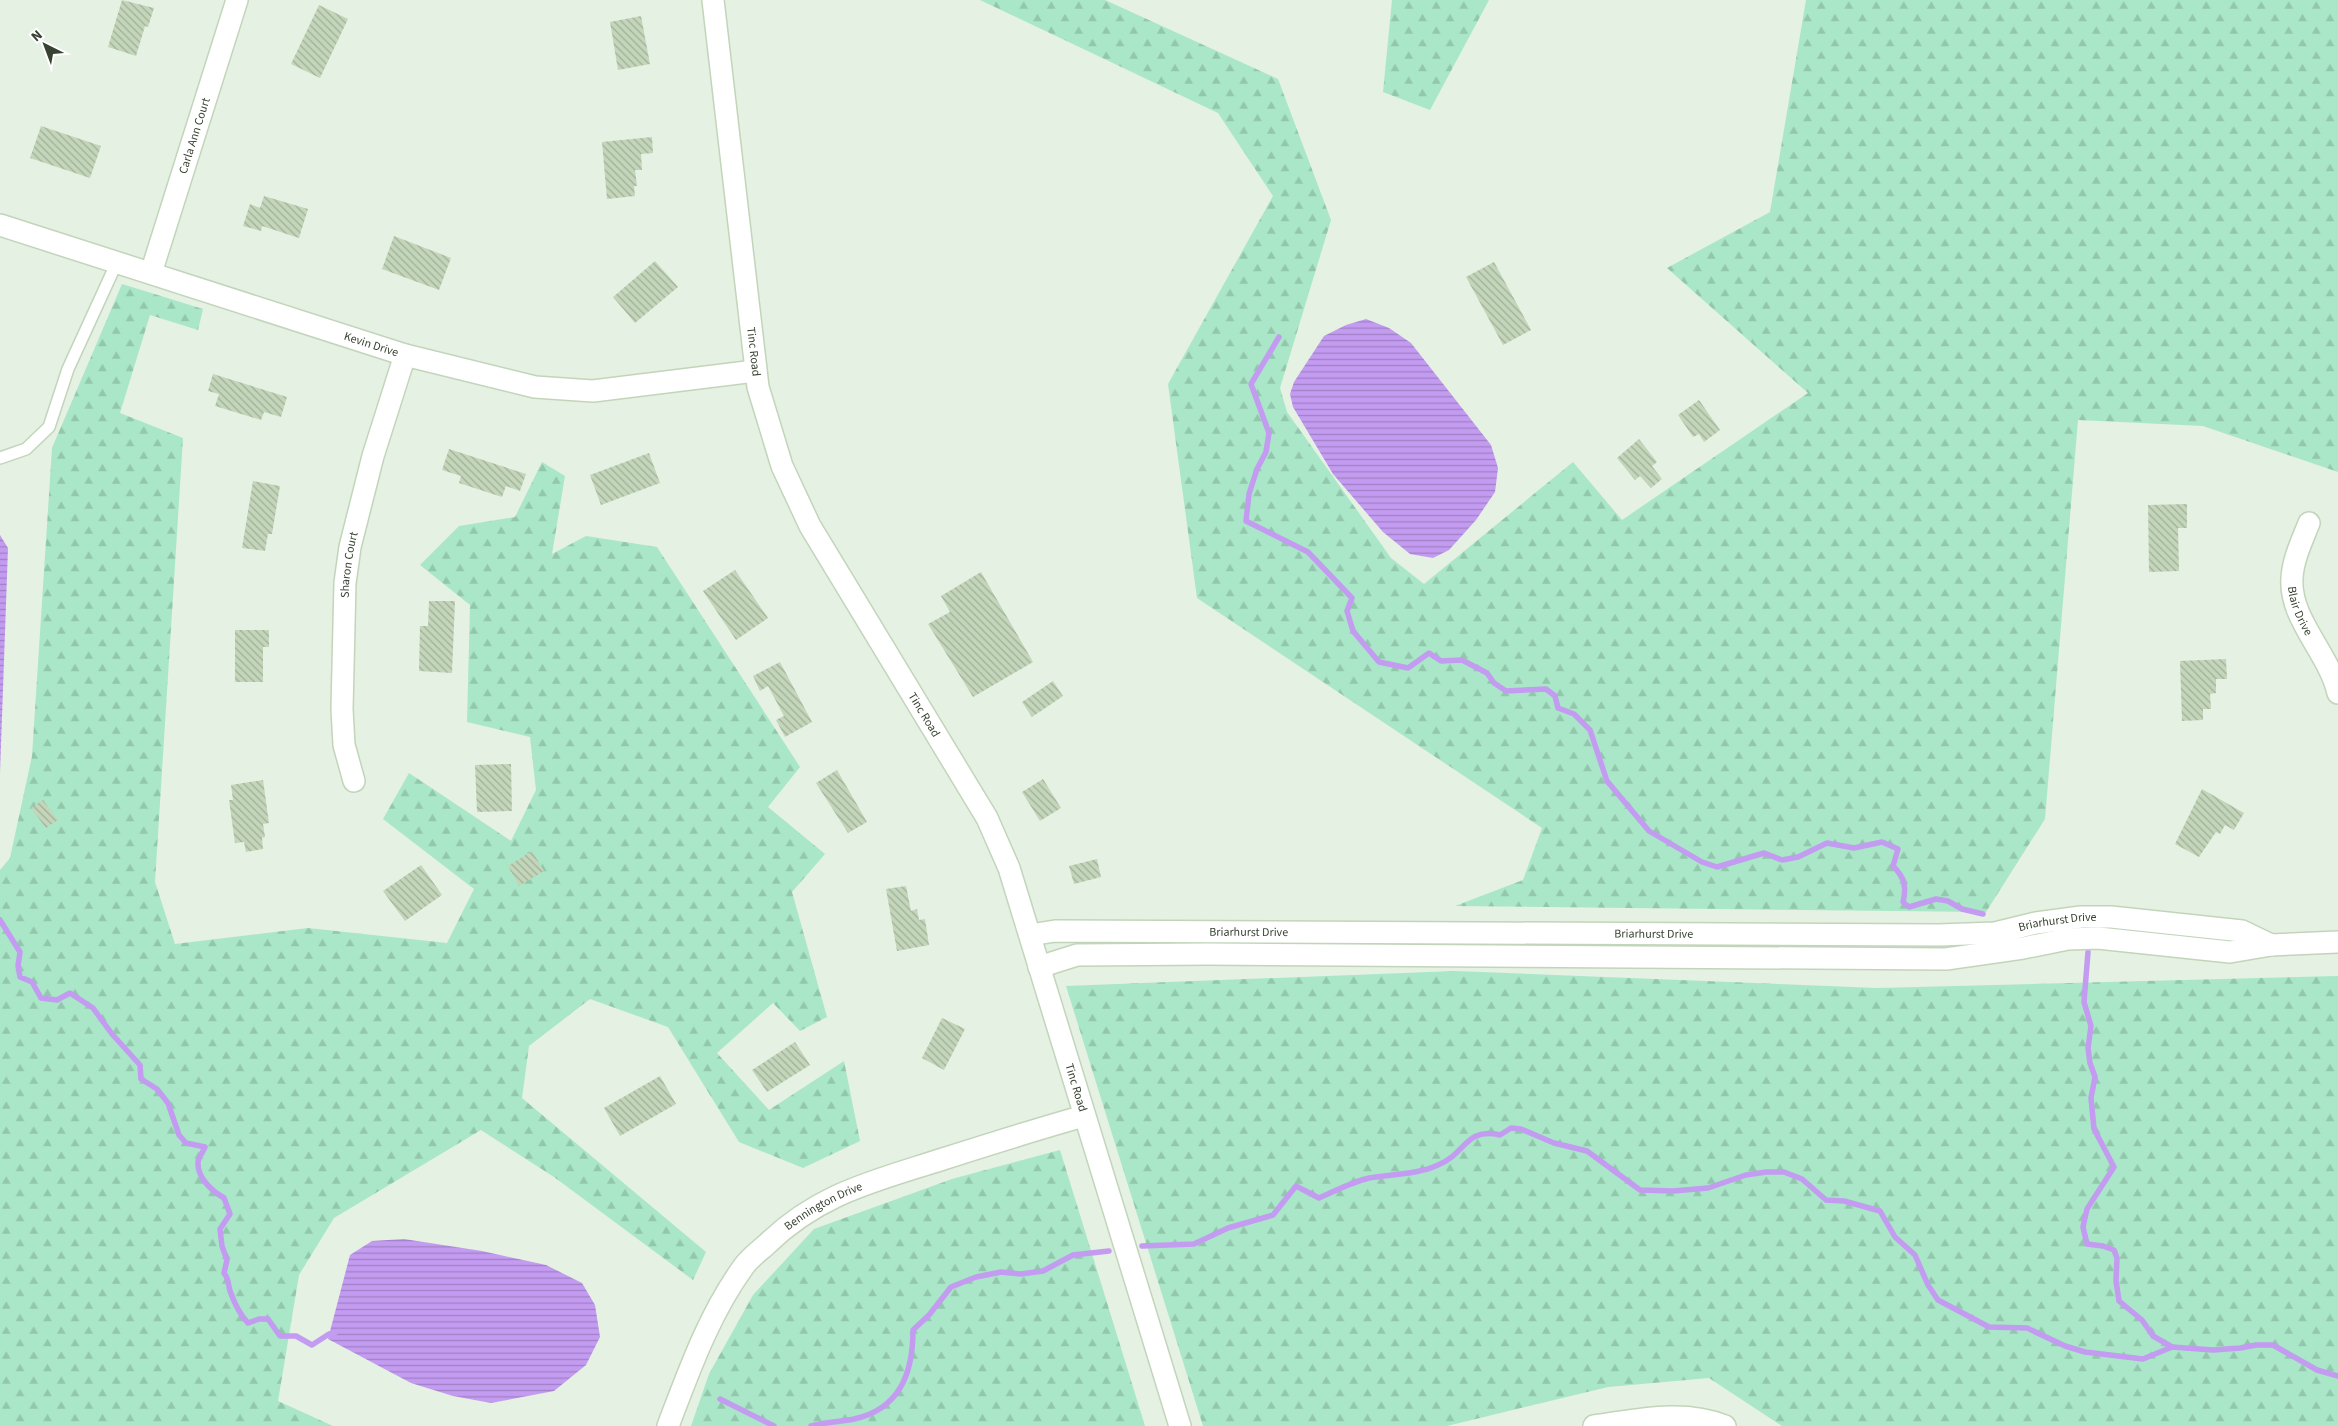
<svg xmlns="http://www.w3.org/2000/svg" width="2338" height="1426" font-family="'Source Sans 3',sans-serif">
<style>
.forest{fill:url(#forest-firs)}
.water{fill:url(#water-rules)}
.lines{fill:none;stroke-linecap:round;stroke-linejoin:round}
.stream{stroke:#c39bf1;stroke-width:5.5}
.building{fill:url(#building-back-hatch)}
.lane-casing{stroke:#c2d5bb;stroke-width:14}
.street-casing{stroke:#c2d5bb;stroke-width:24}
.lane{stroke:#fff;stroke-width:11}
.street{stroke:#fff;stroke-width:21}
.labels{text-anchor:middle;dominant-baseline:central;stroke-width:4;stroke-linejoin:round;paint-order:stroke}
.street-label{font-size:12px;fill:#384232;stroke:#fff}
</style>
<defs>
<pattern id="forest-firs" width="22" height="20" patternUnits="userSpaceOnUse" patternTransform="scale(1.25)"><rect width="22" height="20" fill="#a9e7c8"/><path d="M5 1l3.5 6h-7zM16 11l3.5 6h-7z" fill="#92c7ac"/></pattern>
<pattern id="water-rules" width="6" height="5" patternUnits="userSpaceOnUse" patternTransform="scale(1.25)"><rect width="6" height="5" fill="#c39bf1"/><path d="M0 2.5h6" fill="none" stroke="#9f80c4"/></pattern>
<pattern id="building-back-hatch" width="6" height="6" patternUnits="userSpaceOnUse" patternTransform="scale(1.25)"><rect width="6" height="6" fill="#c3d6ba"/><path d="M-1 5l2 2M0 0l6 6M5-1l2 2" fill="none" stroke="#9faf98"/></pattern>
</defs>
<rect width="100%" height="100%" fill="#e5f1e2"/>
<g class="forest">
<polygon points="980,0 1105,0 1278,79 1331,220 1280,388 1287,412 1391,558 1424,584 1573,462 1622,520 1808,393 1667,268 1770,212 1806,0 2338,0 2338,472 2203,426 2078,420 2045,819 1986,912 1455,906 1523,880 1542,828 1197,598 1168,384 1273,196 1218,113"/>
<polygon points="1392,0 1489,0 1430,110 1383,92"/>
<polygon points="122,284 203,309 198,330 150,315 120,413 183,438 155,882 175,944 308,928 447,943 474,889 383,819 409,773 511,841 536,790 530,737 467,722 470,605 420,565 459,526 515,517 542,462 565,476 552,554 586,536 657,547 800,767 768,807 825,854 792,892 827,1017 800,1031 773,1003 717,1053 769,1110 844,1061 860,1141 803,1168 739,1142 668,1027 590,999 529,1046 522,1098 706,1252 693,1280 554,1177 481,1130 334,1218 299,1275 278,1401 333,1426 0,1426 0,870 10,858 32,756 52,448"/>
<polygon points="1455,971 1877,988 2338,976 2338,1426 1782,1426 1709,1378 1608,1387 1447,1426 1203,1426 1066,986"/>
<polygon points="1060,1150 1145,1426 691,1426 709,1374 753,1295 814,1229 952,1179"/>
</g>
<g class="water">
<polygon points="1366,319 1389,328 1411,343 1491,445 1498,468 1495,492 1476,520 1449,550 1433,558 1410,554 1383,532 1333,474 1293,407 1290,394 1294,382 1324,336 1346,325"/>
<polygon points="0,535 8,548 0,773"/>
<polygon points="404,1239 482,1251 546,1265 582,1283 595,1305 600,1337 586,1365 554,1391 491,1403 453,1396 411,1383 328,1339 350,1255 372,1241"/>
</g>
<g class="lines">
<g class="stream">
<path d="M1279,337L1251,384L1269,433L1266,452L1257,469L1249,494L1246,521L1308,552L1352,598L1347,611L1353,631L1379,662L1408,668L1429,653L1441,661L1462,660L1487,673L1494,683L1506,691L1546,689L1555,696L1558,708L1574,714L1590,730L1607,781L1649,831L1702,862L1717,867L1764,853L1782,860L1798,857L1827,843L1854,848L1882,842L1898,849L1893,866C1904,877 1907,886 1903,902L1909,907L1936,899L1948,901L1962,909L1983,914"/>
<path d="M0,920L20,952L18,966L20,977L32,982L41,998L57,1000L70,993L93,1008L112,1034L140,1065L141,1079L157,1089L168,1103L179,1135L186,1143L205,1147C203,1152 199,1157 198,1162C197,1178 212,1191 224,1198L230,1214L220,1229L222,1246L227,1260L224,1273C229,1279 228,1284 230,1291C234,1302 240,1315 248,1323L259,1319H268L280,1336H296L312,1345L329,1334L335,1333"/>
<polyline points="2088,952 2084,1002 2091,1026 2088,1048 2090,1063 2095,1077 2091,1098 2094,1129 2114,1167 2087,1209 2083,1227 2087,1244 2103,1246 2114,1250 2117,1258 2116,1281 2119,1301 2142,1320 2153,1336 2172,1347"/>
<path d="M1142,1246L1194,1244L1228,1228L1273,1215L1296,1186L1319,1198C1335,1191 1352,1182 1369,1178C1392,1174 1416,1175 1438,1165C1466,1154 1465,1127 1500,1135L1511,1128L1521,1129L1554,1143L1587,1151L1640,1190L1673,1191L1708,1188L1746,1175L1766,1172H1784L1802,1179L1826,1200L1844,1201L1880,1211L1895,1237L1915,1255L1928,1285L1938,1300L1989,1327L2027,1328L2065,1346L2085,1352L2143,1359L2172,1347L2213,1350L2240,1348L2256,1345H2273L2317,1370L2338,1376"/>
<polyline points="720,1399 774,1426"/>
<path d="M811,1426C825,1422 840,1422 854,1419C900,1409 913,1373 913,1330L929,1315L951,1287L976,1277L1001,1272L1021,1274L1043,1271L1073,1255L1109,1251"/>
</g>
</g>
<g class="building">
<polygon points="122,0 154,8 148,27 145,26 136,56 108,47"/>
<polygon points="319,5 348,19 320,78 291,64"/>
<polygon points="641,16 650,64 618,70 610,22"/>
<polygon points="41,126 101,146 90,178 30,158"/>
<polygon points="652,137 653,153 641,154 642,170 635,170 637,186 634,186 635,196 607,199 602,142"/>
<polygon points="264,196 308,209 299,238 262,226 261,231 243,226 250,204 260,208"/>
<polygon points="394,236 451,258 439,290 382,269"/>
<polygon points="655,261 678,287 635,323 613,297"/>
<polygon points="1494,262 1531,330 1503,345 1466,277"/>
<polygon points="213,374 287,397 281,417 264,412 261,420 215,406 219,394 208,391"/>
<polygon points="1699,400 1720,430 1704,442 1699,434 1693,437 1678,415"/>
<polygon points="1639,439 1657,462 1652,466 1662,479 1651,488 1640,476 1635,480 1617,458"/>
<polygon points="449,449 526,474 520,491 506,486 502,497 459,483 461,476 442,470"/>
<polygon points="649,453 660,483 601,505 590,475"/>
<polygon points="253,481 280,486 272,534 268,534 265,551 242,548"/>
<polygon points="2187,504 2187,528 2178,528 2179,571 2149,572 2148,505"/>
<polygon points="735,570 768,618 736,640 703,591"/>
<polygon points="981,572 1033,662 973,697 928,624 950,612 941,596"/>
<polygon points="429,601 455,601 452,673 419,671 420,626 428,626"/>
<polygon points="235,630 269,630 269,647 263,647 263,682 235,682"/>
<polygon points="2226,659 2227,679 2216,679 2216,693 2210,694 2211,709 2203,709 2203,720 2182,721 2180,661"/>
<polygon points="780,662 812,722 785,737 776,720 784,716 768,686 760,691 753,676"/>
<polygon points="1053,681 1063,696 1032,717 1022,702"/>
<polygon points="511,764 512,811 477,812 475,765"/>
<polygon points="837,770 867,822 848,833 816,783"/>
<polygon points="1043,779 1061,808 1040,821 1022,792"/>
<polygon points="263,780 269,823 263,824 265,837 262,838 263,849 246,852 244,842 235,843 229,800 233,800 231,785"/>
<polygon points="2202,789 2244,813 2234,830 2225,825 2220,834 2216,832 2199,857 2175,844"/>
<polygon points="43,800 58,820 46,828 31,808"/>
<polygon points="532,851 544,871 519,886 508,866"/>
<polygon points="1097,859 1101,877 1074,884 1069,866"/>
<polygon points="421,865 442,895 405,921 383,891"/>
<polygon points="906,886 911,911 917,909 919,920 925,919 929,945 897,951 886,889"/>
<polygon points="942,1018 965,1029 944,1070 922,1058"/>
<polygon points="795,1042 810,1065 767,1092 752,1070"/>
<polygon points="660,1076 676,1104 620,1136 604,1108"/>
</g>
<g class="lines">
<defs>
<polyline id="lane" points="0,458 26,449 49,427 68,369 117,262"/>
<g id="street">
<path id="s1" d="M713,0L758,387L782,466L810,526L987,818L1009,868L1180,1426"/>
<path id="s2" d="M0,225L405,355L535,387L593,391L755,371"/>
<path id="s3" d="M151,273L237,0"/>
<path id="s4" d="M2309,523C2302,541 2293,559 2292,578C2289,619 2329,653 2338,693"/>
<path id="s5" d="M354,781L344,745L342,709L345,583L350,547L373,456L405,355"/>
<path id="s6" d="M1030,935L1055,931L1939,935L1995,933L2036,923L2081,917H2111L2242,931L2271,945"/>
<polyline points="1039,967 1077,955 1208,954 1946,959 2023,948 2068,939 2098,938 2230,952 2271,945 2338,942"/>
<path id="s7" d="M668,1426C689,1371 709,1314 744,1266C750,1258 758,1252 766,1245C819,1193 875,1181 943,1159C990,1144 1037,1129 1084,1116"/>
<path d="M1594,1426C1637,1420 1683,1409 1725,1426"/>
</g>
</defs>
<use href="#lane" class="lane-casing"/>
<use href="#street" class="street-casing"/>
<use href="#lane" class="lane"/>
<use href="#street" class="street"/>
</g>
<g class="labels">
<g class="street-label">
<text stroke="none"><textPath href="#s3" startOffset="144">Carla Ann Court</textPath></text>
<text stroke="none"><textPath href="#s2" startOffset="390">Kevin Drive</textPath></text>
<text stroke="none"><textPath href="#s1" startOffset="354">Tinc Road</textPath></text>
<text stroke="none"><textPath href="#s5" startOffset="218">Sharon Court</textPath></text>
<text stroke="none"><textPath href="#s4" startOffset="92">Blair Drive</textPath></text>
<text stroke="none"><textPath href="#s1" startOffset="759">Tinc Road</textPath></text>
<text stroke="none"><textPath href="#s6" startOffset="1029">Briarhurst Drive</textPath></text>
<text stroke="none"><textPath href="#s6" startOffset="219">Briarhurst Drive</textPath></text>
<text stroke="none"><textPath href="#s6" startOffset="624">Briarhurst Drive</textPath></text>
<text stroke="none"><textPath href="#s1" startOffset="1164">Tinc Road</textPath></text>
<text stroke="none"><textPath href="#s7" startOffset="278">Bennington Drive</textPath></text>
</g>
</g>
<g transform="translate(45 45) rotate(318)" stroke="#ffffff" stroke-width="4" paint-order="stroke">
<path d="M0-4L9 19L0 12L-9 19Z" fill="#384232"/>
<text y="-8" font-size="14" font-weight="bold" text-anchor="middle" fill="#384232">N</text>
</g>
</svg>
